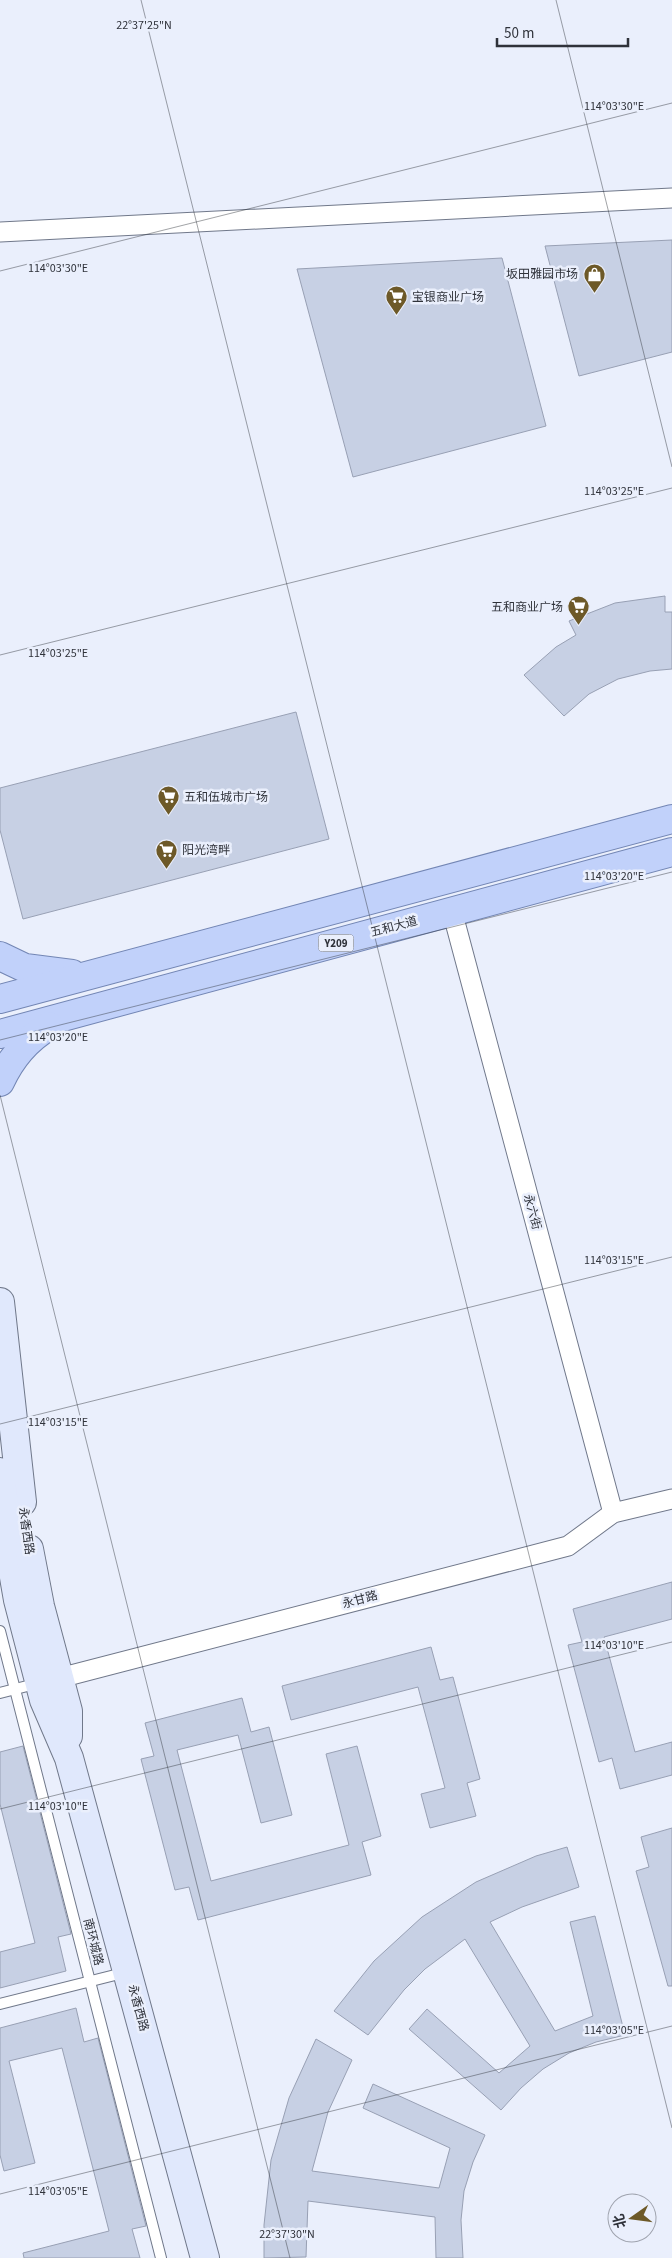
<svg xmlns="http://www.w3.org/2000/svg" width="672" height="2258" font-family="'Source Sans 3','Noto Sans SC',sans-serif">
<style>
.building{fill:#c7d0e4;stroke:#98a0b4}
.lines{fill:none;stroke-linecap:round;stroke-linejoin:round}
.service-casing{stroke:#70788a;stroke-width:12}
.minor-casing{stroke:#70788a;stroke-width:21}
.secondary-casing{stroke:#70788a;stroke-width:30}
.primary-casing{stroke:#7386b4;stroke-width:30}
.service{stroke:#fff;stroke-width:10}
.minor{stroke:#fff;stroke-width:19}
.secondary{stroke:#e0e8fc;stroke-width:28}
.primary{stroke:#c1d1fa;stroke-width:28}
.ticks{fill:none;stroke:#2f323a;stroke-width:1;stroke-opacity:0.45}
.labels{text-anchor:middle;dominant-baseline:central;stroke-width:5;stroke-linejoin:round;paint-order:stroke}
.shield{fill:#eaeffc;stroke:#676b74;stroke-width:1}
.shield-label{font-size:11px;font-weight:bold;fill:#2f323a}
.poi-label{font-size:12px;fill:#2f323a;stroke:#eaeffc;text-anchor:start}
.street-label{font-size:12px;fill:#2f323a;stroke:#eaeffc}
.ticks-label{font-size:12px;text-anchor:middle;fill:#2f323a;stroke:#eaeffc;stroke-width:5;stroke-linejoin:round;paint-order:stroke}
</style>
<rect width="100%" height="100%" fill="#eaeffc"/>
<g class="building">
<polygon points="672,240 672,352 579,376 545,246"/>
<polygon points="502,258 546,426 353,477 297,269"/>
<polygon points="665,596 665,612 672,612 672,669 650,671 618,679 589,694 564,716 524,675 556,647 576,635 569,621 615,603"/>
<polygon points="296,712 329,839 23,919 0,830 0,788"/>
<polygon points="672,1582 672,1619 604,1637 635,1752 672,1742 672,1775 620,1789 612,1758 599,1762 568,1645 582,1642 573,1609"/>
<polygon points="431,1647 440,1680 453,1677 480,1779 467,1783 476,1816 430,1828 421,1794 445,1788 418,1687 291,1720 282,1686"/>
<polygon points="242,1698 251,1732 269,1727 292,1815 261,1823 238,1735 177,1750 211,1881 349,1845 326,1754 357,1746 381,1836 362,1842 371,1875 198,1920 189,1887 175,1890 141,1759 154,1756 145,1723"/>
<polygon points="23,1746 71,1934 58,1937 66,1971 0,1988 0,1952 35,1943 0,1804 0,1752"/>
<polygon points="672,1828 672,1986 668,1986 636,1871 649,1867 641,1837"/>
<polygon points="567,1847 579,1887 522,1907 490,1922 555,2031 593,2016 570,1922 595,1916 625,2035 596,2042 569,2053 543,2069 521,2088 501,2110 409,2029 427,2009 499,2073 530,2046 465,1939 425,1969 404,1990 368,2035 334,2011 374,1961 422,1917 476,1882 536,1856"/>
<polygon points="76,2008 84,2042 98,2038 146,2226 132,2229 140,2258 24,2258 23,2253 109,2231 62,2048 9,2061 35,2163 4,2171 0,2155 0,2028"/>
<polygon points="316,2039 352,2060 328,2112 312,2171 439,2188 450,2148 363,2108 373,2084 485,2135 473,2162 464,2191 461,2220 463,2258 436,2258 435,2217 308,2201 306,2257 264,2258 264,2225 271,2160 289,2098"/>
</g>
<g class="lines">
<defs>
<g id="service">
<polyline points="0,1631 161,2258"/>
<polyline points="0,1693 39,1683"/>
<polyline points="0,2004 127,1972"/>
</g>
<g id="minor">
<polyline points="0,232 672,198"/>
<polyline points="452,911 613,1513"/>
<polyline points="48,1681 568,1546 613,1513 672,1499"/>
</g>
<g id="secondary">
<polyline points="0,1302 22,1502"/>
<polyline points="0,1472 11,1560 18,1600 44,1700 69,1758 205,2258"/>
<polyline points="29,1549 40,1606 68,1711 68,1736"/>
</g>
<g id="primary">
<polyline points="0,956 25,968 72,974"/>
<polyline points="0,999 672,819"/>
<polyline points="0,1034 672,852"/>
<path d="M0,1082C11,1058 27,1039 49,1026"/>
</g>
</defs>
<use href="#service" class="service-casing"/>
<use href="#minor" class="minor-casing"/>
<use href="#secondary" class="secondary-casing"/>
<use href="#primary" class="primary-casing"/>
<use href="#service" class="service"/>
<use href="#minor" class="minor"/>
<use href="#secondary" class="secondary"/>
<use href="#primary" class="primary"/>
</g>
<path class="ticks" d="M141,0L672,2128M556,0L672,467M0,271L672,103M0,655L672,488M0,1040L672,872M0,1095L290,2258M0,1424L672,1257M0,1809L672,1642M0,2194L672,2026"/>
<defs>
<symbol id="shop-pin" viewBox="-11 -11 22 30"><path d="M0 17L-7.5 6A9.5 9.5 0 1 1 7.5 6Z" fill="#6d5928" stroke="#eaeffc"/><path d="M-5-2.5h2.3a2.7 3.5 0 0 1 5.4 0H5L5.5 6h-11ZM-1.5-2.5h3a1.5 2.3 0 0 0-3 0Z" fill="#fff"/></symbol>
<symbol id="supermarket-pin" viewBox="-11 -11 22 30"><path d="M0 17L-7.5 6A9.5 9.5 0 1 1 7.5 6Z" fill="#6d5928" stroke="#eaeffc"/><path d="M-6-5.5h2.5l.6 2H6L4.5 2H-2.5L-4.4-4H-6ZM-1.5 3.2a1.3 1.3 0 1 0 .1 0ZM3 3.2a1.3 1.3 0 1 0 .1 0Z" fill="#fff"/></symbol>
</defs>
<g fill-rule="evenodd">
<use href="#shop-pin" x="582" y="262" width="25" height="34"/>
<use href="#supermarket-pin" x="384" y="284" width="25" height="34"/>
<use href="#supermarket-pin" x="566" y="594" width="25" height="34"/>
<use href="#supermarket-pin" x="156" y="784" width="25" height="34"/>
<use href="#supermarket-pin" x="154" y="838" width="25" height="34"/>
</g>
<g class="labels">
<rect class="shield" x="318.5" y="934.5" width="35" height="17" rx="4"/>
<g class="shield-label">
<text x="336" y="943">Y209</text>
</g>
<g class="poi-label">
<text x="578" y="274" text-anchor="end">坂田雅园市场</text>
<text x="412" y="297">宝银商业广场</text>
<text x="563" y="607" text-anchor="end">五和商业广场</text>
<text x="184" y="797">五和伍城市广场</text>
<text x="182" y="850">阳光湾畔</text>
</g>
<g class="street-label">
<text transform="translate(394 927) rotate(-15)">五和大道</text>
<text transform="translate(532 1212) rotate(75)">永六街</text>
<text transform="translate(26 1531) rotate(82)">永香西路</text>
<text transform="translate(360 1600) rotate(-15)">永甘路</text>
<text transform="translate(93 1942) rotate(76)">南环城路</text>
<text transform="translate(138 2008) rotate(75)">永香西路</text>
</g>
</g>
<g class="ticks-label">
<text x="144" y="29">22°37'25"N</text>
<text x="614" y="110">114°03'30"E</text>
<text x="58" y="272">114°03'30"E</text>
<text x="614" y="495">114°03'25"E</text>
<text x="58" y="657">114°03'25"E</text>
<text x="614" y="880">114°03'20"E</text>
<text x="58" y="1041">114°03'20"E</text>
<text x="614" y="1264">114°03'15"E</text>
<text x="58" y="1426">114°03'15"E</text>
<text x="614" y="1649">114°03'10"E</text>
<text x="58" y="1810">114°03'10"E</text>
<text x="614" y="2034">114°03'05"E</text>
<text x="58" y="2195">114°03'05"E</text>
<text x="287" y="2238">22°37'30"N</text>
</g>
<g transform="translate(632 2218) rotate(256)"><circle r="24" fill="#eaeffc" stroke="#9fa3ae"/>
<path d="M0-4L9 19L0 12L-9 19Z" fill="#6d5928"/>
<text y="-8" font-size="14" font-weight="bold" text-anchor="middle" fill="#2f323a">北</text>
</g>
<path d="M497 38v8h131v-8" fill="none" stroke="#2f323a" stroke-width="2.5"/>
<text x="504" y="38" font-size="15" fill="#2f323a" stroke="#eaeffc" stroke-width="4" paint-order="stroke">50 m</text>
</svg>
